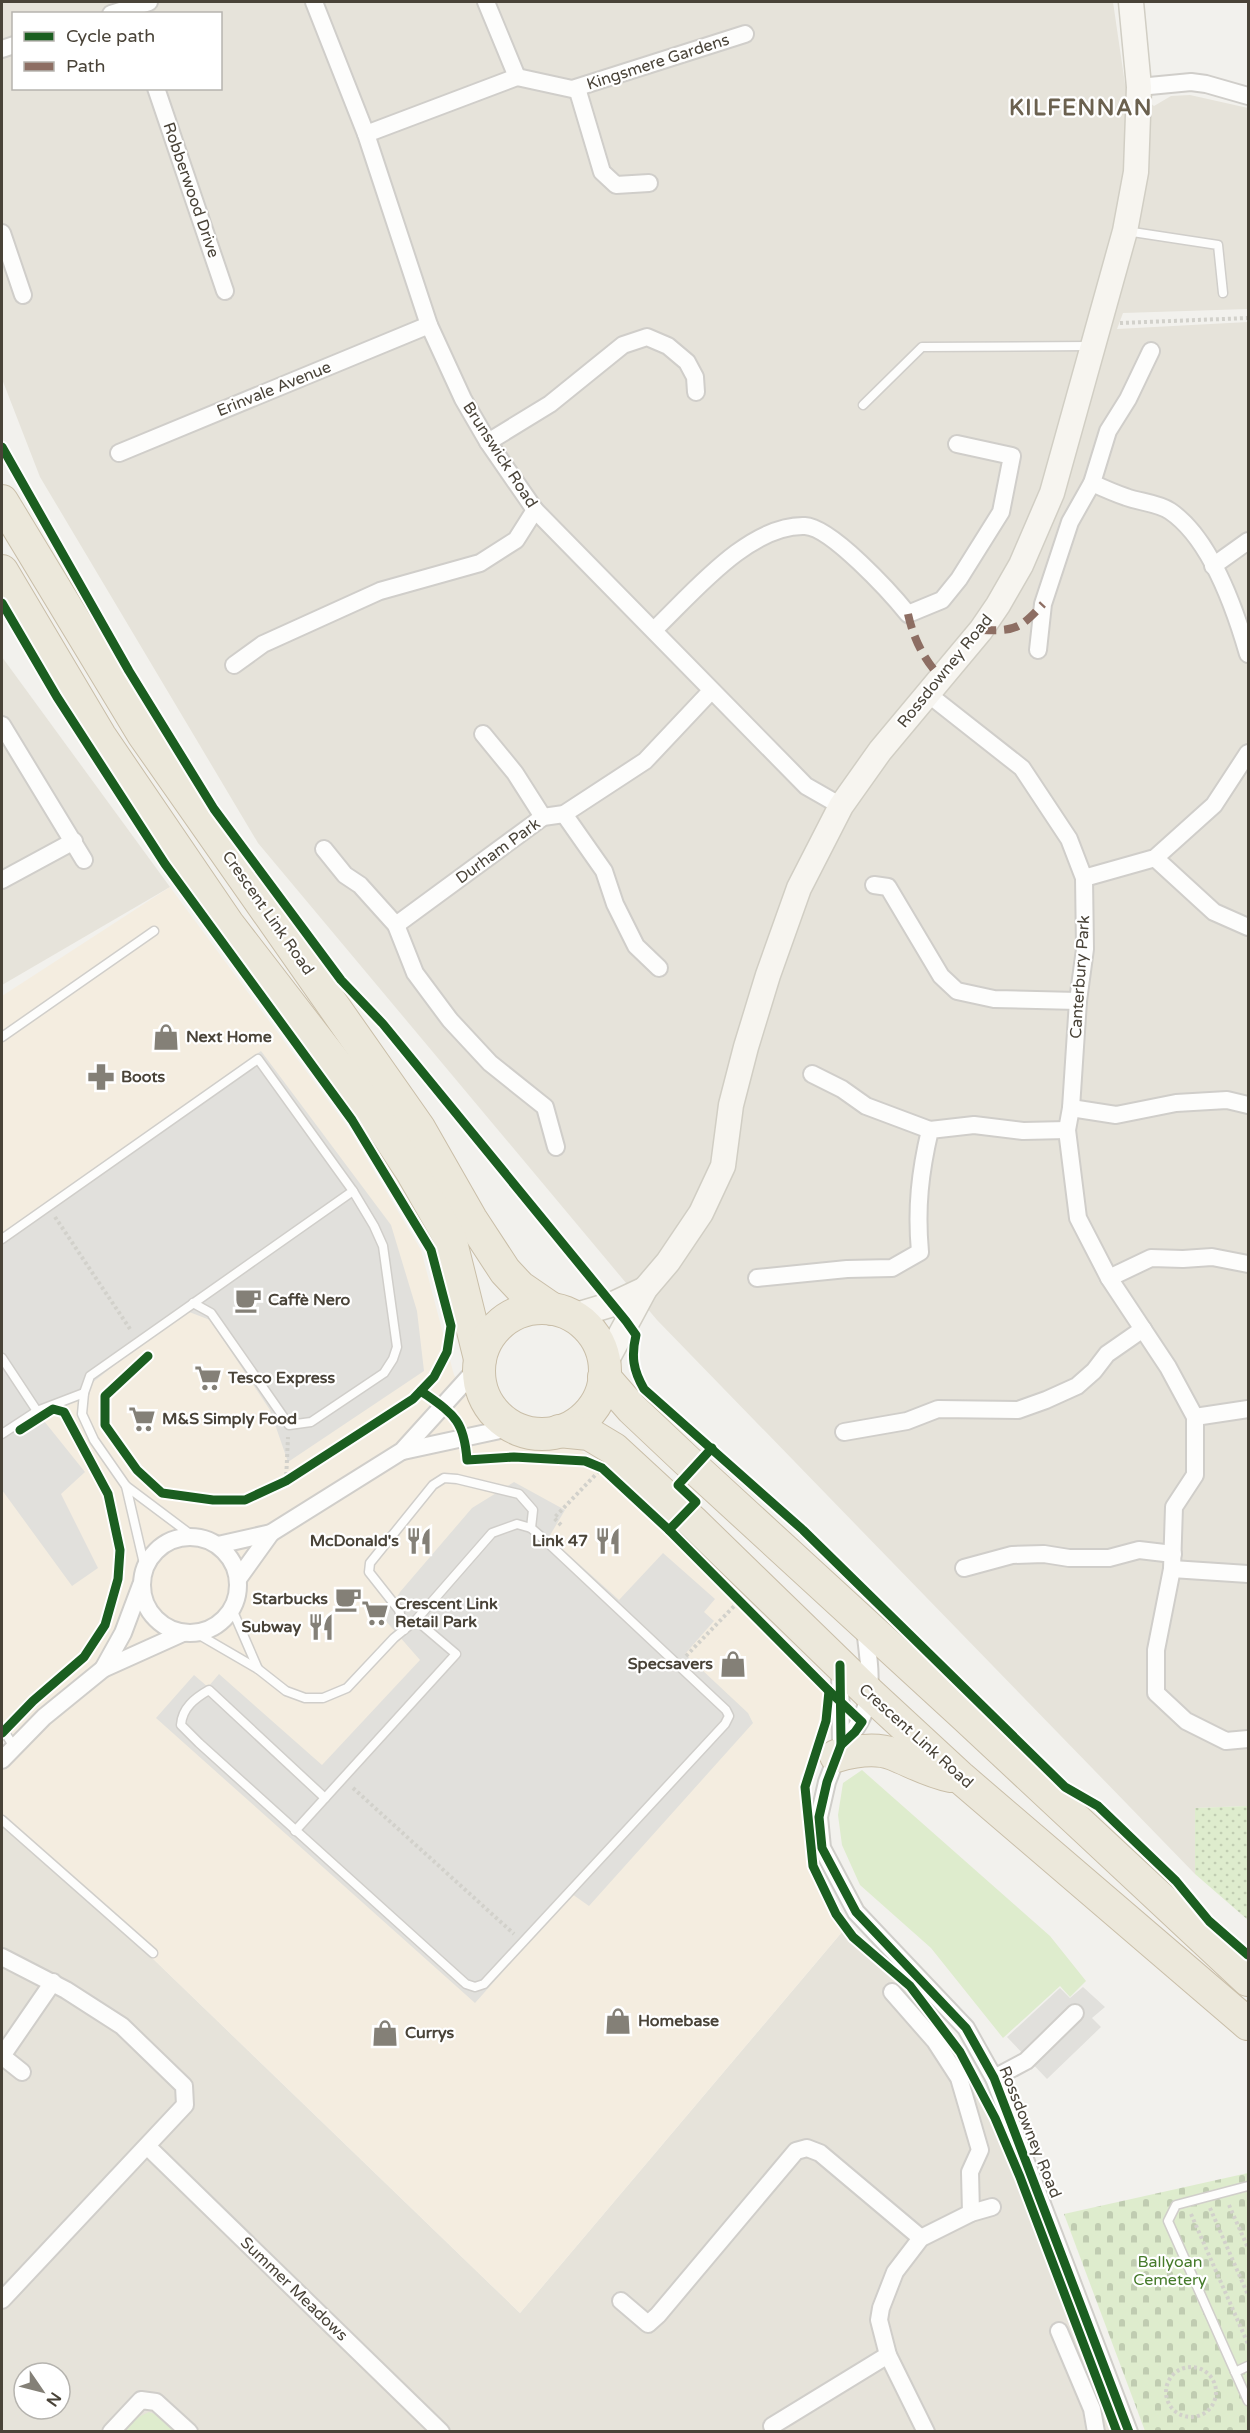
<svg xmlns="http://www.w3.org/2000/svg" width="1250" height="2433" font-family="'Varela Round',sans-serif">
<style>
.residential{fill:#e6e3da;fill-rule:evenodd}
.commercial{fill:#f4ede0}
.green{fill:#deeccd}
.cemetery{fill:url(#cemetery-stones)}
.park{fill:url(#park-dots)}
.parking{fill:#e1e0dc}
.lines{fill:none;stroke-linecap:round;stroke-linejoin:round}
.lane-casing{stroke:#d0ceca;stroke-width:11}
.street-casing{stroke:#d0ceca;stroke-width:20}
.secondary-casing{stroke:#d1cec4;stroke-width:27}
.highway-casing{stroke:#c9bea8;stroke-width:34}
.path{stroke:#d2d1cb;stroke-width:4;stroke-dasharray:3 3;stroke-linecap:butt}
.lane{stroke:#fdfdfc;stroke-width:8}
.street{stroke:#fdfdfc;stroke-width:16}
.secondary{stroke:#f7f5f0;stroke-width:24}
.highway{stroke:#ece8db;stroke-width:32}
.quiet{stroke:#8d6e63;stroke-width:8;stroke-dasharray:15 8;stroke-linecap:butt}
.cycleway-casing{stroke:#fff;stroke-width:13}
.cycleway{stroke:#1b5e20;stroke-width:9}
.labels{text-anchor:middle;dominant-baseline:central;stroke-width:4.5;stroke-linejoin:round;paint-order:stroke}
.street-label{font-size:16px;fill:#494338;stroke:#fff}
.poi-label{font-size:16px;font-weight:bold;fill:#494338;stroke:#fff;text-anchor:start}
.park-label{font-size:16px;fill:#467b2b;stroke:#fff}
.district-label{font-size:22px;font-weight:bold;letter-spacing:1.5px;fill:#6b614f;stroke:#fff}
</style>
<defs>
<pattern id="cemetery-stones" width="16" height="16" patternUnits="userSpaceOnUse" patternTransform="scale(1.5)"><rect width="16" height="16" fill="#deeccd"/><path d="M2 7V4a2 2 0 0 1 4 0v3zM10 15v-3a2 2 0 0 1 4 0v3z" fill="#c0ccb1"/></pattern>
<pattern id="park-dots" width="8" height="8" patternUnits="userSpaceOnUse" patternTransform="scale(1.5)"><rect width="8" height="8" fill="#deeccd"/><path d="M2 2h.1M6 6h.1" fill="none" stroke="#c0ccb1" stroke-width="1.8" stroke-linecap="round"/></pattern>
</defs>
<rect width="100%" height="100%" fill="#f2f1ed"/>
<g class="residential">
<path d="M2,2H1113L1125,84L1154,106L1171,96L1190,95L1248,108V309L1123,313L1117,329L1248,322V1806L1195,1808V1874L657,1320L258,843L40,477L2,379ZM14,14H220V88H14Z"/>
<polygon points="2,657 170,887 2,985"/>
<path d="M2,1813L520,2313L842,1932L909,1989L964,2065L997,2126L1112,2431H2ZM24,2373H60V2409H24Z"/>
</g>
<polygon class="commercial" points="170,887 349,1129 421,1250 454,1375 499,1438 578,1448 656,1513 842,1712 800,1776 810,1868 842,1932 520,2313 2,1813 2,1758 13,1746 2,1729 2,996"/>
<g class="green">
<polygon points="862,1770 1050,1936 1086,1981 1070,1997 1060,1986 1003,2038 931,1948 860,1885 842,1845 838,1815 843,1783"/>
<polygon points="149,2412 155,2414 177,2432 123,2432 135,2419"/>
</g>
<polygon class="cemetery" points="1248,2173 1248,2431 1145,2431 1064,2214"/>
<polygon class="park" points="1248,1806 1248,1920 1195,1874 1195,1808"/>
<g class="parking">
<polygon points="261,1051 391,1225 417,1311 424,1371 288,1462 270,1410 210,1320 184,1310 44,1421 85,1472 61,1494 98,1568 72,1586 2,1490 2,1234"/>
<polygon points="514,1482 565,1510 549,1537 619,1600 663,1553 715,1599 704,1612 714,1621 685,1654 748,1713 753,1723 589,1906 572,1894 475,2003 156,1718 194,1675 208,1687 219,1674 322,1765 420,1660 384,1619 400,1592 472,1508"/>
<polygon points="1083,1987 1105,2007 1092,2018 1101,2027 1047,2079 1007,2037 1060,1988 1070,1998"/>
</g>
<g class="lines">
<defs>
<g id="lane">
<polyline points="1126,231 1218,245 1223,293"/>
<polyline points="863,405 922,347 1092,346"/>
<polyline points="2,1037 154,931"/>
<polyline points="2,1239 258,1059 353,1191 90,1376 84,1393 82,1414 94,1440 126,1486 194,1537"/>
<polyline points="193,1303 211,1313 289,1425 311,1422 384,1373 393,1359 397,1347 383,1246 374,1226 353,1191"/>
<polyline points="2,1358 37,1411"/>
<polyline points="2,1434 37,1411 84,1393"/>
<polyline points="126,1486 145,1568"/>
<polyline points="232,1609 258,1669"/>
<polyline points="404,1630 399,1610 369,1572 370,1563 433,1485 444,1478 457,1479 519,1494 533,1510 531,1528"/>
<path d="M196,1633L258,1669L286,1691L305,1698H323L347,1688L394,1638L416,1620L492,1533L517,1524L531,1528L546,1541L726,1710L729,1716L725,1724L484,1984L475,1987L466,1984L199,1743L181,1725C182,1708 195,1698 209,1690L325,1798"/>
<polyline points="2,1728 14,1747"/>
<polyline points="2,1820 153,1953"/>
<polyline points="295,1831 456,1654 416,1620"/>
<polyline points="1248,2186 1176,2205 1168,2221 1248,2401"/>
<polyline points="1235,2372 1248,2366"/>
</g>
<g id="street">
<polyline points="314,2 366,134 429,325 463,399 488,442 535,510 806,786 841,806"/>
<polyline points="486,2 517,77"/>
<polyline points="111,14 149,2"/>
<polyline points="2,49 14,45"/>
<polyline points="1139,87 1191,82 1206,84 1248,96"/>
<polyline points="156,88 225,291"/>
<polyline points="577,88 602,172 616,185 649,183"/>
<polyline points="366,134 517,77 572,89 745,34"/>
<polyline points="2,233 23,295"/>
<polyline points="488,442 550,404 623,345 647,337 668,346 687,362 695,377 696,392"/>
<polyline points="119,453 429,325"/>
<path d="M1092,483C1103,488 1114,493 1126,497C1139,502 1158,503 1170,511C1210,538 1235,609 1248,654"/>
<polyline points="1213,566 1248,541"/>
<path d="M654,630C692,594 749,524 805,526C831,527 891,593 908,614L942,600L959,579L1001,512L1012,456L957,444"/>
<polyline points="1038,650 1043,604 1070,522 1092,483 1108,431 1128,399 1151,351"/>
<polyline points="234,665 263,644 380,591 480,563 516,540 535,510"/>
<polyline points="928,694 1022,768 1069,839 1084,878 1085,949 1078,1001 1071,1108 1067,1130 1078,1218 1109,1278 1168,1367 1195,1417 1195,1475 1174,1507 1172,1569 1156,1650 1156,1693 1186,1721 1226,1741 1248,1739"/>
<polyline points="2,725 84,860"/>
<polyline points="483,734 515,773 543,817"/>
<polyline points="564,814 604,871 615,904 636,946 659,968"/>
<polyline points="324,849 345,875 360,885 396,925 415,973 450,1020 490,1063 545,1107 556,1147"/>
<polyline points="1155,858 1214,912 1248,927"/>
<polyline points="1084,878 1155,858 1214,805 1248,753"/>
<polyline points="2,880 74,841"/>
<polyline points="874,885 888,887 941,976 957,991 994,999 1078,1001"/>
<polyline points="396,925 543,817 564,814 645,761 711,691"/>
<polyline points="812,1074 842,1089 866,1106 930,1130"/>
<polyline points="1071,1108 1116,1115 1176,1103 1227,1100 1248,1105"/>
<path d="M757,1278L847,1269L892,1268L920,1252C916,1208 920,1172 930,1130L974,1125L1023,1131L1067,1130"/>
<polyline points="1109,1278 1151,1258 1183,1259 1212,1257 1248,1264"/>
<polyline points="1195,1417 1248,1409"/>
<polyline points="844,1432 907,1421 938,1409 1018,1410 1046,1400 1077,1386 1094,1371 1107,1354 1143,1329"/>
<polyline points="403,1451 514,1427"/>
<circle cx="190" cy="1585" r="48"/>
<polyline points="218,1545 271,1533 402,1451 479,1366"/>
<polyline points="964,1568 1012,1555 1044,1554 1069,1558 1109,1558 1139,1550 1173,1554"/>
<polyline points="1172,1569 1248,1574"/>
<polyline points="238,1579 271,1533"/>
<polyline points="840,1666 841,1745 827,1782 819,1817 822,1848 856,1912 966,2028 994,2078 1129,2432"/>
<polyline points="103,1669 123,1633 141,1585"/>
<path d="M841,1745C879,1710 870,1674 865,1628"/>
<polyline points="2,1760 44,1717 103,1669 183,1633"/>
<polyline points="2,1957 66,1990 122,2026 184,2086 185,2105 2,2300"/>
<polyline points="892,1992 935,2041 959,2078 980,2150 970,2172 971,2213"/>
<polyline points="2,2056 53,1982"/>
<polyline points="2,2056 22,2072"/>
<polyline points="994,2078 1026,2061 1075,2013"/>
<polyline points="148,2147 441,2432"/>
<polyline points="621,2301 648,2324 658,2315 796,2151 807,2148 820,2153 921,2238"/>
<polyline points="1059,2331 1092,2409 1096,2432"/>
<polyline points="772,2426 888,2355"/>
<polyline points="111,2432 141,2400 156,2402 189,2432"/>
<polyline points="926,2432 888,2355 879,2320 881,2308 895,2272 921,2238 971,2213 992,2207"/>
</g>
<g id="secondary">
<polyline points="573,1316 613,1304 645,1289"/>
<polyline points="604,1365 645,1289 668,1262 701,1213 723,1166 731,1105 746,1047 768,975 799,888 841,806 880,751 981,630 998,605 1021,565 1052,493 1125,231 1136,172 1139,87 1131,2"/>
</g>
<g id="highway">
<polyline points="2,501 143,734 419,1128 471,1219 505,1271 520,1287 552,1309"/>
<polyline points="2,571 100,736 228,924 372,1111 412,1172 450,1238 480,1359"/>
<circle cx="542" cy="1371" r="63"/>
<polyline points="604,1377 632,1409 685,1459 965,1716 1248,1980"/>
<polyline points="559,1431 589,1434 614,1449 692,1521 869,1693 961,1778 1248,2024"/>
<path d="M836,1756C854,1751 875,1747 893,1754C913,1762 930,1772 951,1776"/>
</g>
</defs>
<use href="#lane" class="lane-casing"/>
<use href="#street" class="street-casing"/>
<use href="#secondary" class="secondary-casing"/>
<use href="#highway" class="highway-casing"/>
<g class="path">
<polyline points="1120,323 1248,318"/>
<polyline points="55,1217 130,1329"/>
<polyline points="286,1481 288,1437"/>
<polyline points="561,1525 554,1518 601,1469"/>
<polyline points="686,1656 739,1601"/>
<polyline points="353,1788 514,1934"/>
<polyline points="1229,2205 1248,2248"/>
<polyline points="1210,2208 1248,2295"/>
<polyline points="1191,2214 1248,2344"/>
<circle cx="1191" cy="2392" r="25"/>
</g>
<use href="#lane" class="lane"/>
<use href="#street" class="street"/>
<use href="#secondary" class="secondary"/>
<use href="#highway" class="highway"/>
<g class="quiet">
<path d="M908,614C913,637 924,661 941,677"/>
<path d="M981,630C1015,631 1019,630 1043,604"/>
</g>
<defs>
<g id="cycleway">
<path d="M2,447L129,671L214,809L341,980L383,1024L626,1321L636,1335C631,1356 633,1370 644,1389L803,1530L1065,1787L1098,1806L1176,1881L1209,1921L1248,1955"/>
<polyline points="2,603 57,697 165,864 352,1120 431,1250 451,1326 447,1352 434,1377 413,1399 286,1481 245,1500 213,1500 162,1493 137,1470 105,1425 105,1396 148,1356"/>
<path d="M421,1391C453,1414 464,1419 467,1460L514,1457L585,1461L602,1468L669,1530L829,1691L862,1722L855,1732L841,1745"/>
<polyline points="669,1530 696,1502 678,1485 712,1448"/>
<polyline points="840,1665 841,1745 827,1782 819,1817 822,1848 856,1912 966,2028 994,2078 1129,2432"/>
<polyline points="829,1691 826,1721 805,1787 813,1866 836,1914 853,1937 910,1986 960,2052 995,2118 1020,2177 1117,2432"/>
<polyline points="2,1733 33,1701 84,1657 105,1625 118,1579 120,1550 108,1494 64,1412 53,1409 20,1430"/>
</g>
</defs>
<use href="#cycleway" class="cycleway-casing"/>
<use href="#cycleway" class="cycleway"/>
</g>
<defs>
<symbol id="shop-bare" viewBox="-9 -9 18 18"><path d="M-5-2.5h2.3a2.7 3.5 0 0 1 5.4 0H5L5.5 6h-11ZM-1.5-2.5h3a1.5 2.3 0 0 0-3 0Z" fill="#848077" stroke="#fff" stroke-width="2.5" paint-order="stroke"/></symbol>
<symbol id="pharmacy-bare" viewBox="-9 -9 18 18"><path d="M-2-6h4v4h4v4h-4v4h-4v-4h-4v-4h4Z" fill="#848077" stroke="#fff" stroke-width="2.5" paint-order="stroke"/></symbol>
<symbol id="cafe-bare" viewBox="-9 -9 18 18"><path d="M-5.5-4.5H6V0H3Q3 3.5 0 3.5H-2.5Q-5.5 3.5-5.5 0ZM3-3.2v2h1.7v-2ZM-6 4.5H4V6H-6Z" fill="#848077" stroke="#fff" stroke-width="2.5" paint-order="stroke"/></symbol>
<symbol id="supermarket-bare" viewBox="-9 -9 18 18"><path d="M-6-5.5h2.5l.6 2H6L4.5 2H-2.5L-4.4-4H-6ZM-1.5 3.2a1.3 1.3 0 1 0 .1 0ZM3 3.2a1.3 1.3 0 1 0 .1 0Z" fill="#848077" stroke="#fff" stroke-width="2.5" paint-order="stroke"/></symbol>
<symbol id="restaurant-bare" viewBox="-9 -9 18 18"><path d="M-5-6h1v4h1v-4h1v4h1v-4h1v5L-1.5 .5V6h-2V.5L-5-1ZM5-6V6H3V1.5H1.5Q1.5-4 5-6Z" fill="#848077" stroke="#fff" stroke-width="2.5" paint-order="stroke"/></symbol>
</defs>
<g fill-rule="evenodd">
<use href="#shop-bare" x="147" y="1018" width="38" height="38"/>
<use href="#pharmacy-bare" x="82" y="1058" width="38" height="38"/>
<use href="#cafe-bare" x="229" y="1281" width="38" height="38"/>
<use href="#supermarket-bare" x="189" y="1359" width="38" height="38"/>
<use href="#supermarket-bare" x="123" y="1400" width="38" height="38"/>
<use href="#restaurant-bare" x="400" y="1522" width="38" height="38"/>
<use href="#restaurant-bare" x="589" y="1522" width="38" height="38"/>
<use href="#cafe-bare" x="329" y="1580" width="38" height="38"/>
<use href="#supermarket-bare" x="356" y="1594" width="38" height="38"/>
<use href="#restaurant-bare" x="302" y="1608" width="38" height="38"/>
<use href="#shop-bare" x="714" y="1645" width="38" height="38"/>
<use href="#shop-bare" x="599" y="2002" width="38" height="38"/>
<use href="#shop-bare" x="366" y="2014" width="38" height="38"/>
</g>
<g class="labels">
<g class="street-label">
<text transform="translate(658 62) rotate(-18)">Kingsmere Gardens</text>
<text transform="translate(191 190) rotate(71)">Robberwood Drive</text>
<text transform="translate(274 389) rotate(-22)">Erinvale Avenue</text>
<text transform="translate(500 455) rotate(57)">Brunswick Road</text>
<text transform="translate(945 671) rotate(-51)">Rossdowney Road</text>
<text transform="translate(498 851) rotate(-36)">Durham Park</text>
<text transform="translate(268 913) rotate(55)">Crescent Link Road</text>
<text transform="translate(1080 977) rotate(-86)">Canterbury Park</text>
<text transform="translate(916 1736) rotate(42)">Crescent Link Road</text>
<text transform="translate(1030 2132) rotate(68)">Rossdowney Road</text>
<text transform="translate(294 2289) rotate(44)">Summer Meadows</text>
</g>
<g class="poi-label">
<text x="186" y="1037">Next Home</text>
<text x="121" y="1077">Boots</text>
<text x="268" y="1300">Caffè Nero</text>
<text x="228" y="1378">Tesco Express</text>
<text x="162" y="1419">M&amp;S Simply Food</text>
<text x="399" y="1541" text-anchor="end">McDonald's</text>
<text x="588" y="1541" text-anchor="end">Link 47</text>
<text x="328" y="1599" text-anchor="end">Starbucks</text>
<text x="395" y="1604">Crescent Link<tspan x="395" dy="18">Retail Park</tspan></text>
<text x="301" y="1627" text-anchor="end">Subway</text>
<text x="713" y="1664" text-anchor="end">Specsavers</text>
<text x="638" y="2021">Homebase</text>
<text x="405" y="2033">Currys</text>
</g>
<g class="park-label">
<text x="1170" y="2262">Ballyoan<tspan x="1170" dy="18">Cemetery</tspan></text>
</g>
<g class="district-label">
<text x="1081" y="108">KILFENNAN</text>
</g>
</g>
<rect width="1250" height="2433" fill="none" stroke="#494338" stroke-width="6"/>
<rect x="12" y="12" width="210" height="78" fill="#ffffff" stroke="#b6b4af" stroke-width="1.5"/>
<rect x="24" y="32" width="30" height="9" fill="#1b5e20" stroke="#b6b4af" stroke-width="1.5"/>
<text x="66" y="42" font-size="18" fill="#494338">Cycle path</text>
<rect x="24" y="62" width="30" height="9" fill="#8d6e63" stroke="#b6b4af" stroke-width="1.5"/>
<text x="66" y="72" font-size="18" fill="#494338">Path</text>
<g transform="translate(42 2391) rotate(125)"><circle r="28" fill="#ffffff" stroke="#b6b4af" stroke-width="1.5"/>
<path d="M0-4.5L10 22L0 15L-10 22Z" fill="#848077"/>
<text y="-9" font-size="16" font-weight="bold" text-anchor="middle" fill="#494338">N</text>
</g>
</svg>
